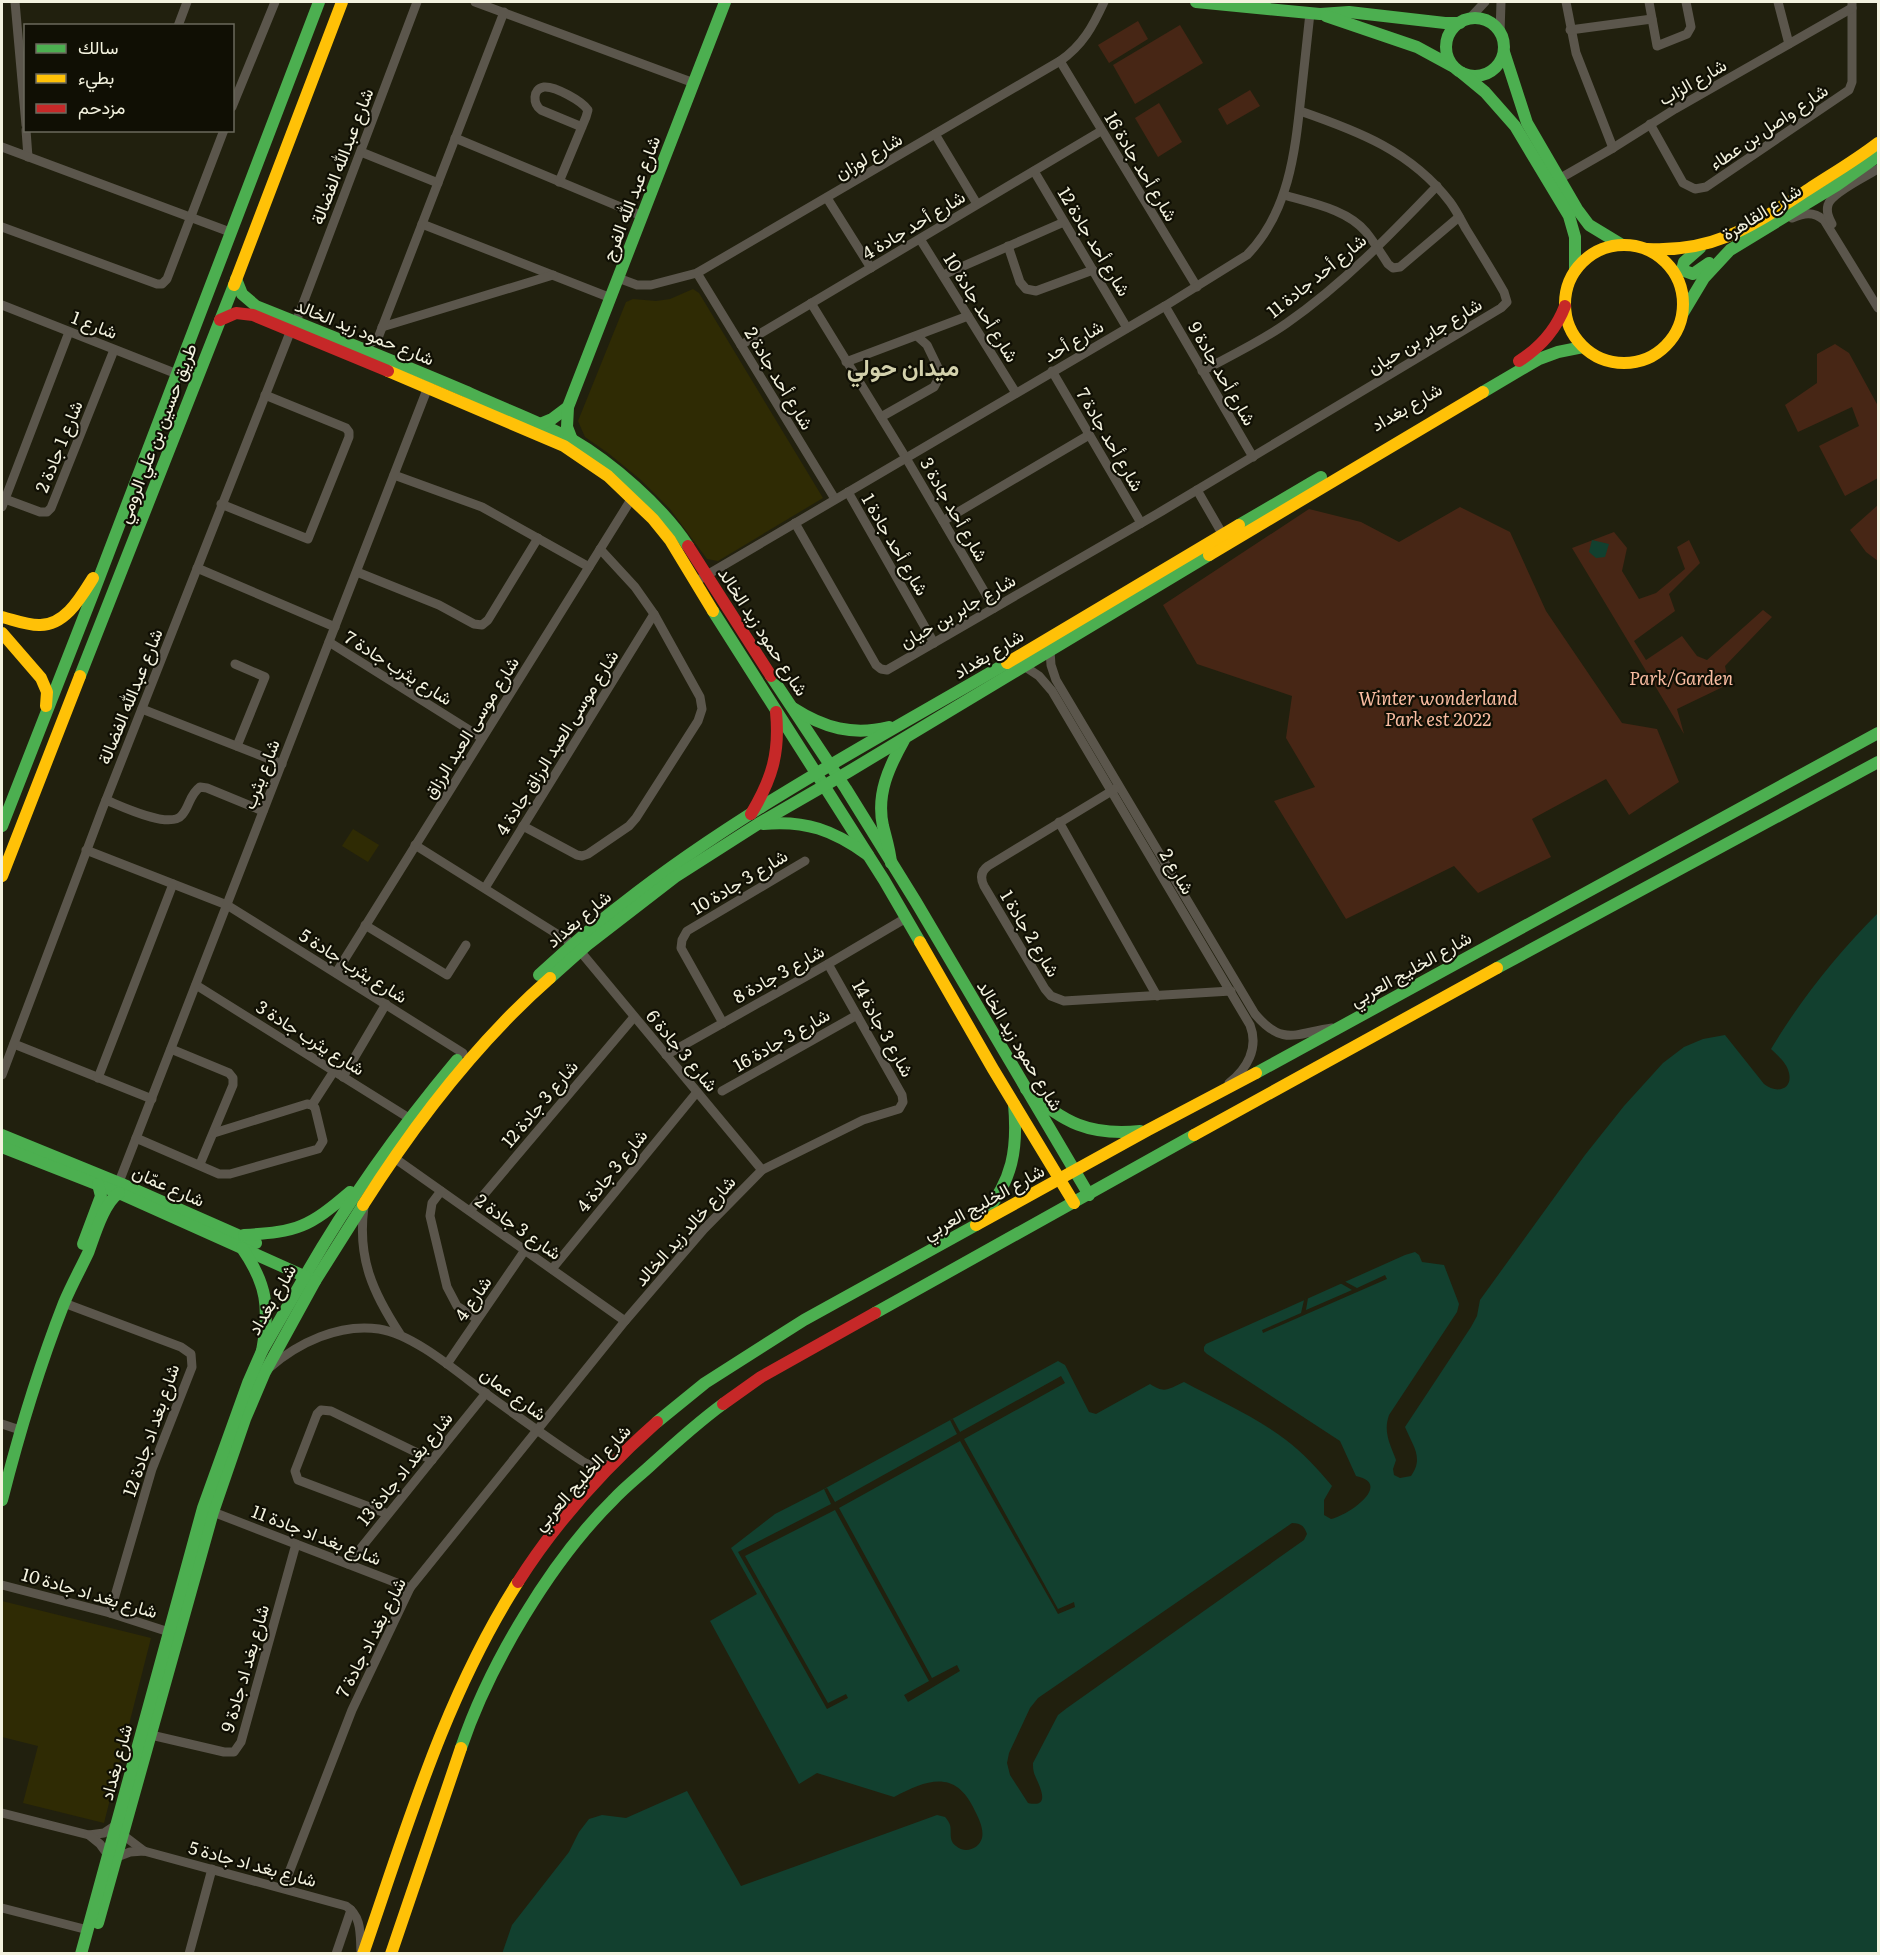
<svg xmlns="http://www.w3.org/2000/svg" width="1880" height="1955" font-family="Literata,Vazirmatn,serif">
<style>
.built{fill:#2f2b04}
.green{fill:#472615}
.water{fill:#12402f;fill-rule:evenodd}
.pier{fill:#21200e}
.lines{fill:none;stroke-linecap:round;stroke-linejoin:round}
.street{stroke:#5b564c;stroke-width:9}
.fast{stroke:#4caf50;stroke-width:12}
.slow{stroke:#ffc107;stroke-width:12}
.jam{stroke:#c62828;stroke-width:12}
.labels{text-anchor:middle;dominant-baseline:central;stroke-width:4.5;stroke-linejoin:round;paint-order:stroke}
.street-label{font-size:18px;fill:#f3f2df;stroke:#100f04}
.park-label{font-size:18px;font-style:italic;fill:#f9bca1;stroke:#100f04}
.district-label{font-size:24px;font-weight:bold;fill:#d3d1ac;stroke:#100f04}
</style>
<rect width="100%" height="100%" fill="#21200e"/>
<g class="built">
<polygon points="693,289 699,293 823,498 718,561 707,559 670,509 641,480 608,453 585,437 578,421 626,302 633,299 656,301 670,299"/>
<polygon points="353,829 379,845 368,862 342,846"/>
<polygon points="2,1601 151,1638 104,1823 23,1803 38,1746 2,1737"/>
</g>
<g class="green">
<polygon points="1138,21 1148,39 1109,63 1098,45"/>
<polygon points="1180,25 1203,63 1135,104 1113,65"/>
<polygon points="1250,90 1260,106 1227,125 1218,109"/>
<polygon points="1159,103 1182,142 1158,157 1135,118"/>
<polygon points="1835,344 1849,353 1878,406 1878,478 1845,496 1819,446 1859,426 1852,407 1798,432 1785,405 1817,383 1817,354"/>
<polygon points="1878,505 1878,561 1866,552 1850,530"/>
<polygon points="1460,507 1510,532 1546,611 1622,723 1657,729 1679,782 1629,815 1606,779 1532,819 1551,857 1478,893 1454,866 1346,919 1274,801 1315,787 1286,738 1292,696 1197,664 1163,605 1309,509 1361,522 1399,542"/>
<polygon points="1614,532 1627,548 1622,571 1639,599 1656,593 1685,569 1677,547 1689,540 1700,563 1669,594 1675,611 1634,641 1646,660 1682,636 1697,656 1707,660 1763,610 1772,617 1725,666 1729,684 1677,709 1684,734 1572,548"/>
</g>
<g class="water">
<polygon points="1592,540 1609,544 1605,557 1596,558 1589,552"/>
<path d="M1878,913V1953L502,1954L512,1925L569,1852L579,1832L589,1819L602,1815L626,1818L687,1791L741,1886L937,1815L945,1817C947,1819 949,1822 950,1825C952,1832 948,1840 956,1846C965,1854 979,1849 982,1838C984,1829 979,1819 975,1811C956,1769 928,1779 894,1797L817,1773L799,1784L710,1621L757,1594L731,1548L775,1514L824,1489L1058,1361L1065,1365L1089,1412L1096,1414L1150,1384C1165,1394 1168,1389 1184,1382C1217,1400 1255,1416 1286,1440C1303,1453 1318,1469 1332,1486L1324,1500V1515L1331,1519C1347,1516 1394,1484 1356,1476L1340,1441L1207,1354L1204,1351V1347L1206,1344L1405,1255L1415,1252L1419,1255L1422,1262L1444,1265L1459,1304L1457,1312L1389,1415C1383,1432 1390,1444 1396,1460L1393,1469L1394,1475L1400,1478L1411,1476C1424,1458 1413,1446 1405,1427L1471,1327L1477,1316L1480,1300L1585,1155L1624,1106L1663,1063L1684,1047L1703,1039L1725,1035L1764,1084C1776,1094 1793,1090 1789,1073C1787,1063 1778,1056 1771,1049C1801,999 1837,954 1878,913ZM1292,1523C1301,1523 1304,1526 1307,1534L1304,1540L1067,1708L1058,1715L1033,1763C1033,1767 1033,1769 1034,1773C1037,1782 1054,1809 1028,1803L1010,1775L1007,1763L1009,1753L1030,1708L1038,1698Z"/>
</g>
<g class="pier">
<polygon points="1385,1275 1387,1279 1263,1333 1262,1330 1301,1313 1304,1300 1308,1298 1306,1310 1352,1290 1340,1283 1344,1281 1357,1288"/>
<polygon points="1061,1376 1065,1383 964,1439 1058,1609 1074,1602 1075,1607 1058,1614 960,1441 839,1508 932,1678 957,1665 960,1671 908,1702 904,1695 929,1681 835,1510 745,1556 828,1703 846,1694 848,1698 827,1709 738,1552 831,1504 824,1489 827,1488 835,1502 957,1434 950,1420 953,1419 960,1432"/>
</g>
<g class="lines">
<g class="street">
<polyline points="15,2 26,125"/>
<polyline points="475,2 694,83"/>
<polyline points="1566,2 1576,53 1613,148"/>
<polyline points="1649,2 1657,46 1687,34 1691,27 1686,2"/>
<polyline points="1778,2 1789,44"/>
<polyline points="1469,19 1485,2"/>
<polyline points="178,26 187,2"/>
<polyline points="1570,30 1652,19"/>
<polyline points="1500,33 1501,2"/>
<polyline points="1060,61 1197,287"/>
<polyline points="232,107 275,2"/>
<polyline points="1650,124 1683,183 1695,189 1706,187 1849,90 1852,82 1852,2"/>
<polyline points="26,130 28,157"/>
<polyline points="935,134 977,204"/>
<polyline points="455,138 642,216"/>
<polyline points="2,147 230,232"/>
<polyline points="361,152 438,183"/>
<polyline points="1034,171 1127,328"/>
<polyline points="1559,179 1613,148 1675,109 1852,8"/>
<path d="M559,182L586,117L588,110C582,101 555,86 544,87C532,89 533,104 541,110L582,127"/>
<path d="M1284,195C1311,203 1347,209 1366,232C1374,242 1381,253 1388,264L1393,268L1400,267L1459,217"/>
<polyline points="827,198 871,268"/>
<path d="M1792,218C1804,213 1813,211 1824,220L1878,308"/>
<polyline points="422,224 611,298"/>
<path d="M1832,224C1829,218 1826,212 1828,205C1831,193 1867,176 1878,169"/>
<polyline points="2,227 157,284 162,284 167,279 224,130"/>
<polyline points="920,239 1016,393"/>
<polyline points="1008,246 1020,282 1026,289 1036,291 1093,270"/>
<polyline points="697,273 835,499"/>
<polyline points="943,275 1064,222"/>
<path d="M618,278L637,285H651L697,273L1060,61C1083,45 1093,26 1104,2"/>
<polyline points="811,303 906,458 994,608"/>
<polyline points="2,305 177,374"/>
<polyline points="1165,306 1253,457"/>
<polyline points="296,322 417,2"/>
<polyline points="382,327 553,275"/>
<polyline points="741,345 1101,131"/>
<polyline points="362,349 378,338 504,12"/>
<polyline points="846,362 968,316"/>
<polyline points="1052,371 1141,523"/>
<path d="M1202,371C1230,356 1260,342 1287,323C1343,284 1390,235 1437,186"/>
<polyline points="881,417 934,387 941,374 927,345 917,336"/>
<polyline points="394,475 482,507 589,567"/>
<polyline points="1197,490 1223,535"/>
<polyline points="848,492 934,643"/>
<polyline points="5,499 40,512 47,512 51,508 114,350"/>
<polyline points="221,504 308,539 349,437 349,432 346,428 265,395"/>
<polyline points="2,507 69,332"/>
<polyline points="943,521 1089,435"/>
<path d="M795,523L876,665L881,669L887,670L1162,511L1501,308L1507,302L1504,292C1492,271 1479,250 1466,229C1461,220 1456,210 1450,202C1411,151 1358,131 1300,111"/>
<polyline points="197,568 335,627"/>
<polyline points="357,572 439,605 474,624 482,625 488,620 538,538"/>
<path d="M695,582L1165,306L1247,255C1289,212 1295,152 1301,96C1304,68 1307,40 1310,13"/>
<polyline points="329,642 482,738"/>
<path d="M1050,651L1051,665L1056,680L1255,1014C1283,1047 1296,1033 1332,1028"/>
<polyline points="235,664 265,677 237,746"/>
<path d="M1024,666L1039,676L1052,691L1250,1025C1259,1048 1247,1069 1229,1083"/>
<polyline points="142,709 282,764"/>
<path d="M1115,789L988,866C981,871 980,878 984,886L1045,989L1051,996L1064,1001L1231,991"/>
<path d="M106,800C121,806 170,830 182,815C190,806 189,795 200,787L207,788L263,811"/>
<polyline points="1059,822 1157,996"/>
<polyline points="523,826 577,855 582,856 588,854 629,826 636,818 698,721 702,709 700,697 654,614 635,587 600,549"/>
<polyline points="415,845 573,944"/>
<polyline points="86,850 227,905 463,1053"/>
<polyline points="485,888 654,614"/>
<polyline points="365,925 447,975 466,945"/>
<polyline points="580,951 762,1170"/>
<polyline points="336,973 632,498"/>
<polyline points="196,985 409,1118"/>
<polyline points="723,1023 681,948 682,940 687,931 805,861"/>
<polyline points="14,1044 152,1099"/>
<polyline points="171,1049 229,1073 233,1078 233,1085 200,1164"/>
<polyline points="666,1055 828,964 906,918"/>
<polyline points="2,1075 102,810 291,330"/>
<polyline points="343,1077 386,1004"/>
<polyline points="98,1078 173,884"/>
<polyline points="722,1091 857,1015"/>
<polyline points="312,1105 334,1071"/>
<polyline points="214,1133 307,1104 312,1105"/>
<polyline points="136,1138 219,1174 230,1174 318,1149 323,1141 315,1108 312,1105"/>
<polyline points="393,1157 625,1321"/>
<polyline points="119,1182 430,382"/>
<polyline points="441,1191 432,1203 430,1216 447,1287 457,1306 477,1319"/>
<path d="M364,1207C357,1258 373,1293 400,1334"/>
<polyline points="470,1211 634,1017"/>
<polyline points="552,1269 697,1092"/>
<polyline points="64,1303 181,1347 191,1354 192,1367 152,1469 110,1613"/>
<polyline points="447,1364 525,1250"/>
<path d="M269,1368C298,1343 339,1323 379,1329C413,1334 456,1371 484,1392C517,1416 549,1439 582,1461C592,1467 599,1467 610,1464"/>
<polyline points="2,1424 20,1430"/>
<polyline points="213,1512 410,1588"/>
<polyline points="388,1514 298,1480 295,1471 317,1414 321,1410 331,1411 432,1460"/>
<polyline points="348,1564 486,1393"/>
<polyline points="2,1585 110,1613 169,1632"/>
<polyline points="151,1735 224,1752 234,1752 241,1742 296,1544"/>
<polyline points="2,1813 89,1835 104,1833 116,1825"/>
<polyline points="89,1835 100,1844 108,1855"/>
<polyline points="123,1835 144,1851"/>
<path d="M117,1857L130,1852L144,1851L346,1906C362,1916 360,1935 361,1951"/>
<polyline points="283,1888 352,1710 410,1588 625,1321 704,1229 762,1170 863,1120 899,1109 903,1102 902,1095 828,964"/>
<polyline points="2,1908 88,1930"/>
<polyline points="189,1954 212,1869"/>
<polyline points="336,1954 351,1910"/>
</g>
<g class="fast">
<polyline points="1196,2 1320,14 1349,12 1445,23 1460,23"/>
<polyline points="1326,16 1417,47 1452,66"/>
<circle cx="1475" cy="47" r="29"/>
<polyline points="1504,52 1527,123 1577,209 1589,225 1622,245"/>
<polyline points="1462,73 1485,92 1515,126 1569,216 1575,237 1575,271"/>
<polyline points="1700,248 1684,262 1682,270 1693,274 1709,263"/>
<path d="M236,279L242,294L256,306C326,334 397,362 467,392C501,408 538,421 571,439C611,462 663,507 688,546"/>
<polyline points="1683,313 1704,278 1730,250 1837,185 1878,156"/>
<polyline points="1483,392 1539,359 1558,352 1583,347"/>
<polyline points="540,424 552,419 568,407"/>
<polyline points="572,440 567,427 568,407 725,2"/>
<polyline points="1239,525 1321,477"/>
<polyline points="713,611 884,880 920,942"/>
<polyline points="80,676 234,285"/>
<polyline points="771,676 846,789 916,902 1089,1195"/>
<path d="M793,708C824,728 853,736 889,727"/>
<path d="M763,824C806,820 833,830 868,855"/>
<polyline points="2,826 94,591 319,2"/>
<path d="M891,863C890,850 886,838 883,826C876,794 889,767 904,740"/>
<polyline points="1497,968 1878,762"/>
<path d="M539,975C566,950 593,926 622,904C740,811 877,739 1007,663"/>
<polyline points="550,978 587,945 675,877 758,824 848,772 1209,555"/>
<polyline points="1256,1073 1878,733"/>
<path d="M1026,1089C1063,1123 1090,1136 1140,1131"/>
<polyline points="2,1135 122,1184 256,1243"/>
<polyline points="2,1147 119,1193 315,1281 363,1205"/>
<path d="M983,1216C1013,1180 1018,1149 1014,1104"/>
<path d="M244,1235C298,1232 309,1227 350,1192"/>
<polyline points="83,1244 101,1196 98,1184"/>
<path d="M242,1248C267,1284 270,1308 262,1351"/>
<path d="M305,1276C349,1199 400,1128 457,1060"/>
<polyline points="875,1313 1194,1135"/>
<polyline points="657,1422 705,1383 804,1320 976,1225"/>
<path d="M2,1500C19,1433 39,1367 64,1303C71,1286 80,1270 88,1253C94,1237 104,1202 119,1193"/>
<path d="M461,1748C489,1665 551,1561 613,1500C624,1488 638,1477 650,1466C674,1444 697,1423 723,1404"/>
<polyline points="98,1923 213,1512 245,1419 265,1372 315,1281"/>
<polyline points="81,1954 203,1508 248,1383 262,1351 305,1276"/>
</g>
<g class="slow">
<circle cx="1624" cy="304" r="59"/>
<path d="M1647,249C1716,253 1753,225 1809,189C1832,174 1856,160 1878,143"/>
<polyline points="234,285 342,2"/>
<polyline points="388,371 564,446 608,476 653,519 670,540 713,611"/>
<polyline points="1209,555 1483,392"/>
<path d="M2,617C14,620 26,625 39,625C65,626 81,597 93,578"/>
<polyline points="2,633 41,678 47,692 46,706"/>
<polyline points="1007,663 1239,525"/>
<polyline points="2,876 80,676"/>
<polyline points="920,942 993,1069 1074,1203"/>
<polyline points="1194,1135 1497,968"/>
<path d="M363,1205C415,1123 476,1043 550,978"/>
<polyline points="976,1225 1148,1130 1256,1073"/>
<path d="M363,1954C407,1827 445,1696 518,1582"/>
<polyline points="391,1954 461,1748"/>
</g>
<g class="jam">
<polyline points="220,320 236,313 253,315 388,371"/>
<path d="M1519,361C1541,347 1556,330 1565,306"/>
<polyline points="688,546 771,676"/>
<path d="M751,814C772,779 780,753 776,712"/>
<polyline points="723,1404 761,1377 875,1313"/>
<path d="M518,1582C556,1522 605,1468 657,1422"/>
</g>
</g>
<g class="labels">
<g class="street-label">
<text transform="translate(1692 81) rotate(-30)">شارع الزاب</text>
<text transform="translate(1768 126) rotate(-34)">شارع واصل بن عطاء</text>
<text transform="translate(868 155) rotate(-30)">شارع لوزان</text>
<text transform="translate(341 156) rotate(-69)">شارع عبدالله الفضالة</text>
<text transform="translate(1142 166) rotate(59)">شارع أحد جادة 16</text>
<text transform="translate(630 198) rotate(-69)">شارع عبد الله الفرج</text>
<text transform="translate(1761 211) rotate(-32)">شارع القاهرة</text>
<text transform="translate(913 224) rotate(-31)">شارع أحد جادة 4</text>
<text transform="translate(1095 241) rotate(59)">شارع أحد جادة 12</text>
<text transform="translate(1316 275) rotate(-39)">شارع أحد جادة 11</text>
<text transform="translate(982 307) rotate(58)">شارع أحد جادة 10</text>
<text transform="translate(95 324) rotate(21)">شارع 1</text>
<text transform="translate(365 331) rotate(22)">شارع حمود زيد الخالد</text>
<text transform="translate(1424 335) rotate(-31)">شارع جابر بن حيان</text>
<text transform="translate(1073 340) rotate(-30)">شارع أحد</text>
<text transform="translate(1223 373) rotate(60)">شارع أحد جادة 9</text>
<text transform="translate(780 378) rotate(59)">شارع أحد جادة 2</text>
<text transform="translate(1406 406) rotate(-30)">شارع بغداد</text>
<text transform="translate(156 433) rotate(-69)">طريق حسين بن علي الرومي</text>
<text transform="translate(1111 439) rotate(60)">شارع أحد جادة 7</text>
<text transform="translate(58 446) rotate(-68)">شارع 1 جادة 2</text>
<text transform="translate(955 509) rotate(60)">شارع أحد جادة 3</text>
<text transform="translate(896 544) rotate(60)">شارع أحد جادة 1</text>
<text transform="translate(957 610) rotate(-30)">شارع جابر بن حيان</text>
<text transform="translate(764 631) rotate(57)">شارع حمود زيد الخالد</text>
<text transform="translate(988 653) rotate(-31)">شارع بغداد</text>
<text transform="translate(399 667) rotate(32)">شارع يثرب جادة 7</text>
<text transform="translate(129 696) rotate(-68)">شارع عبدالله الفضالة</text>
<text transform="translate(470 727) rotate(-58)">شارع موسى العبد الرزاق</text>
<text transform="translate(556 742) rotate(-58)">شارع موسى العبد الرزاق جادة 4</text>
<text transform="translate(260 774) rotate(-69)">شارع يثرب</text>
<text transform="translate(1178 871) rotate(59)">شارع 2</text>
<text transform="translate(739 881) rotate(-31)">شارع 3 جادة 10</text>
<text transform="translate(578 918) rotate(-40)">شارع بغداد</text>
<text transform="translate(1031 933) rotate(59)">شارع 2 جادة 1</text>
<text transform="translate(354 965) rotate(32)">شارع يثرب جادة 5</text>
<text transform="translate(1410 968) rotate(-29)">شارع الخليج العربي</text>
<text transform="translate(778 973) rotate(-29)">شارع 3 جادة 8</text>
<text transform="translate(884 1028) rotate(61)">شارع 3 جادة 14</text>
<text transform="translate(311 1037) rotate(32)">شارع يثرب جادة 3</text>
<text transform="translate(781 1039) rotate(-30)">شارع 3 جادة 16</text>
<text transform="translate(1021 1045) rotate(59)">شارع حمود زيد الخالد</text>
<text transform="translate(683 1050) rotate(50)">شارع 3 جادة 6</text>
<text transform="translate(539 1103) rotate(-50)">شارع 3 جادة 12</text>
<text transform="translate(611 1170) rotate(-51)">شارع 3 جادة 4</text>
<text transform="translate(169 1185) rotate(24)">شارع عمّان</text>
<text transform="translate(983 1201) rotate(-29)">شارع الخليج العربي</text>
<text transform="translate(519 1226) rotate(35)">شارع 3 جادة 2</text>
<text transform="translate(684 1230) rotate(-48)">شارع خالد زيد الخالد</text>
<text transform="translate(472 1298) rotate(-55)">شارع 4</text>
<text transform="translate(271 1299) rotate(-60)">شارع بغداد</text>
<text transform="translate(514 1393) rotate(36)">شارع عمان</text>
<text transform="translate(150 1430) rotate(-71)">شارع بغد اد جادة 12</text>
<text transform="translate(404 1468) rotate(-51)">شارع بغد اد جادة 13</text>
<text transform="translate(581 1477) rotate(-48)">شارع الخليج العربي</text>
<text transform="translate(317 1534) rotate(21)">شارع بغد اد جادة 11</text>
<text transform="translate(90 1592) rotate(16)">شارع بغد اد جادة 10</text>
<text transform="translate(370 1637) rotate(-63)">شارع بغد اد جادة 7</text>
<text transform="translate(244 1668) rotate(-74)">شارع بغد اد جادة 9</text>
<text transform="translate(115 1762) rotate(-75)">شارع بغداد</text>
<text transform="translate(253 1863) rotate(15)">شارع بغد اد جادة 5</text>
</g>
<g class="park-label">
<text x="1681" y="677">Park/Garden</text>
<text x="1438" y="697">Winter wonderland<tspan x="1438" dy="21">Park est 2022</tspan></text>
</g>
<g class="district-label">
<text x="903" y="365">ميدان حولي</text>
</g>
</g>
<rect width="1880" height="1955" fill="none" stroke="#f3f2df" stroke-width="6"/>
<rect x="24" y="24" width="210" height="108" fill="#100f04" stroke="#6b6a5c" stroke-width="1.5"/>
<rect x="36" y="44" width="30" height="9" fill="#4caf50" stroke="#6b6a5c" stroke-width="1.5"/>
<text x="78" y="54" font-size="18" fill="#f3f2df">سالك</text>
<rect x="36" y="74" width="30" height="9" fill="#ffc107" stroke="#6b6a5c" stroke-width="1.5"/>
<text x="78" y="84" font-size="18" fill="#f3f2df">بطيء</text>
<rect x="36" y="104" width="30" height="9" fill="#c62828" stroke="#6b6a5c" stroke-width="1.5"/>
<text x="78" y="114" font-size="18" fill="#f3f2df">مزدحم</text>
</svg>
